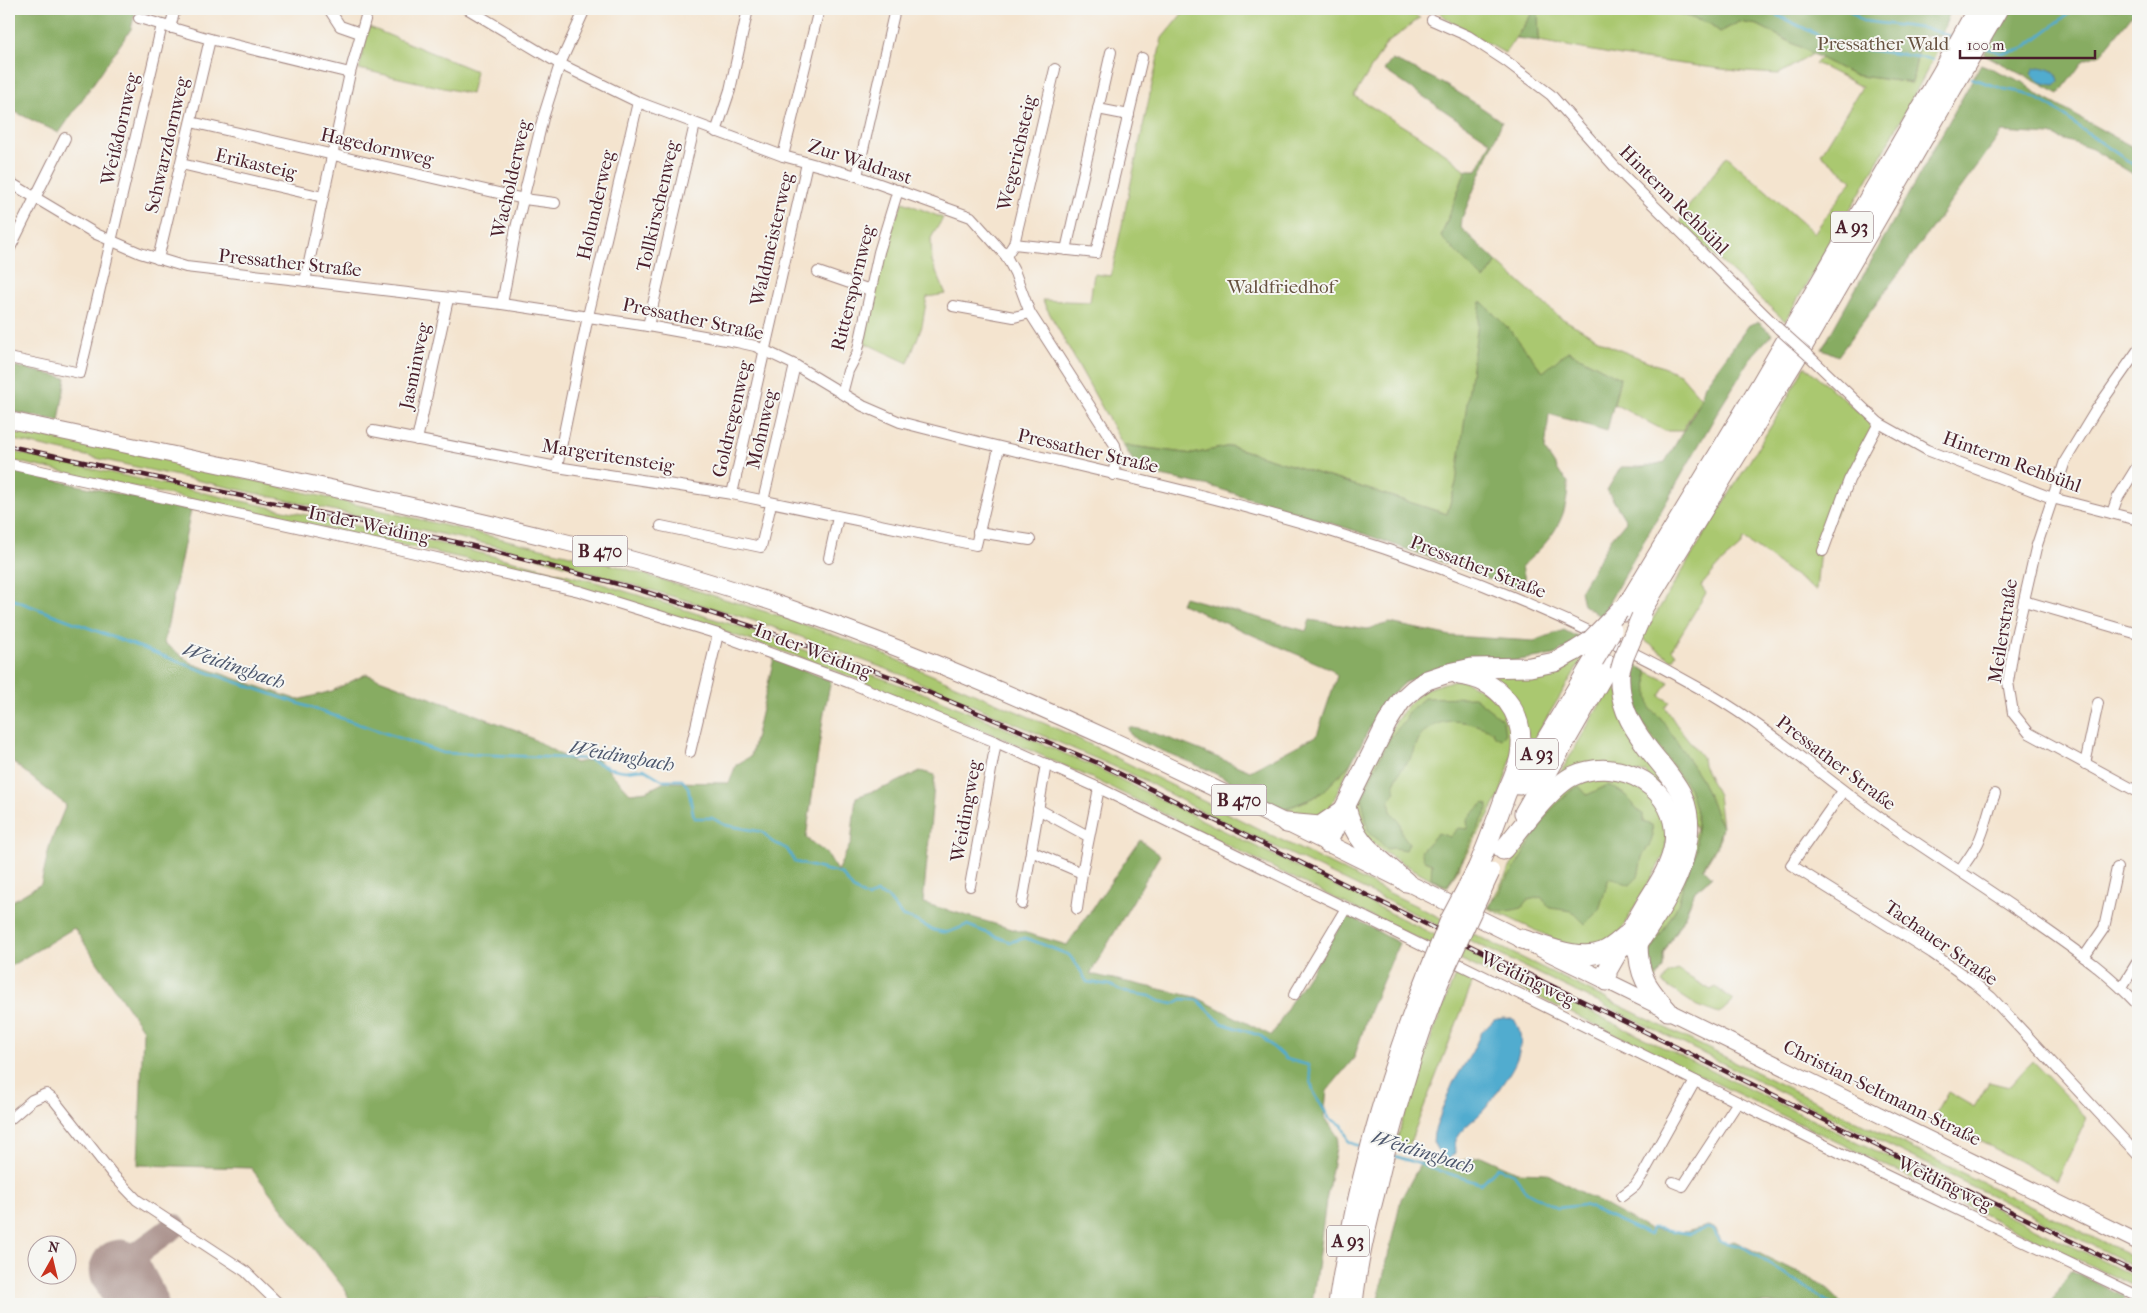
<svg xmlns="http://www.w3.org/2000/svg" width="2147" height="1313" font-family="'IM FELL French Canon',serif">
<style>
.green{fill:#aac870;stroke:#7a744e}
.forest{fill:#87ac62;stroke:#686646}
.water{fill:#51accf;stroke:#4e667d}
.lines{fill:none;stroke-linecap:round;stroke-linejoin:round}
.stream{stroke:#51accf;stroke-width:2.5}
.taxiway{stroke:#9f827d;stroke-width:24}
.runway{stroke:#9f827d;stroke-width:61}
.street-casing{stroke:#9f827d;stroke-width:12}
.secondary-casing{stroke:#9f827d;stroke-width:17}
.primary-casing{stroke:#9f827d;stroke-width:18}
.highway-casing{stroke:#9f827d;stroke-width:21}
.street{stroke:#fff;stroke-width:10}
.secondary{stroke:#fff;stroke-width:15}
.primary{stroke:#fff;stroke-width:16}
.highway{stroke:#fff;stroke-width:19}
.rail-casing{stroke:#4a1f2b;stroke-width:4.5}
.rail{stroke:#f6f6f2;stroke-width:2.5;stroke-dasharray:8;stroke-linecap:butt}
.street-bridge-casing{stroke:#9f827d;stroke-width:12;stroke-linecap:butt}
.highway-bridge-casing{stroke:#9f827d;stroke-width:21;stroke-linecap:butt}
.street-bridge{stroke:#fff;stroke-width:10}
.highway-bridge{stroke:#fff;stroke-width:19}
.labels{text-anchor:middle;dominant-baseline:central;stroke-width:4;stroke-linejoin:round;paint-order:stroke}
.shield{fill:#f6f6f2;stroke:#7e6067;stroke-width:1}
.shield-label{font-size:18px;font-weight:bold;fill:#4a1f2b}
.park-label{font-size:19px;fill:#675240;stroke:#f6f6f2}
.street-label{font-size:19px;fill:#4a1f2b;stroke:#f6f6f2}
.water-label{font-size:20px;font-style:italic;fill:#4d576d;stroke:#f6f6f2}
</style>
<rect width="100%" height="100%" fill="#f6f6f2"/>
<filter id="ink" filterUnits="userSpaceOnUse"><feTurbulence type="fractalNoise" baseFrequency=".02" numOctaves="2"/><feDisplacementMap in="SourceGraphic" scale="10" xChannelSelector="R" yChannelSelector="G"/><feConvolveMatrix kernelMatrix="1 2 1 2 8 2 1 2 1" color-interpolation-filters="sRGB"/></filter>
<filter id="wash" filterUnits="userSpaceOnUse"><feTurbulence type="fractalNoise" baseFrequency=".0096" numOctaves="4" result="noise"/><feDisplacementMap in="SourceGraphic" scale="20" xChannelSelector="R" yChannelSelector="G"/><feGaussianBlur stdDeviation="1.12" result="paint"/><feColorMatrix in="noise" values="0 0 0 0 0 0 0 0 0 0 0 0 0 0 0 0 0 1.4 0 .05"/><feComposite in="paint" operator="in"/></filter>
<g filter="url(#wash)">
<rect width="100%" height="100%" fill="#f4e4cf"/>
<g class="green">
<polygon points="1186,9 1403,9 1420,18 1386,44 1354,96 1432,144 1466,170 1441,237 1484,280 1497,262 1558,316 1612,347 1680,374 1701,398 1682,431 1665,431 1614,404 1620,378 1568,351 1456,483 1447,514 1230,446 1193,454 1123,445 1042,300 1090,302 1094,274 1111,276 1162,38"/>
<polygon points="1436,9 1535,9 1505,53 1453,24"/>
<polygon points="1538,9 1671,9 1671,11 1710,24 1720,32 1739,22 1758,25 1813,54 1779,74 1745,72 1621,56 1539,41"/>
<polygon points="369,27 476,71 471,94 359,69"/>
<path d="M1920,44L1939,47C1892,141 1838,230 1785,321L1680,224L1682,215L1727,156L1814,233L1852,180L1821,154L1862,87L1815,63L1821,58L1853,75L1912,83Z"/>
<path d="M903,202L943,218L931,238L932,262L946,294L927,297L922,326L908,363L865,343C870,294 883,246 903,202Z"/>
<polygon points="1805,366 1874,425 1820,548 1816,591 1744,539 1740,547 1720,564 1701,586 1706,593 1672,649 1676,654 1672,660 1641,638 1779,413"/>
<polygon points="9,429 159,458 617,566 783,617 867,647 1069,734 1265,832 2138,1259 2138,1268 1643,1024 1203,812 1138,777 1014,723 902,675 788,632 730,613 509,549 9,439"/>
<polygon points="9,451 451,546 534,566 599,583 737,626 931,696 1091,765 1607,1020 2109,1264 2138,1278 2138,1288 2011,1228 1924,1184 1336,899 1098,781 1005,739 811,661 743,638 646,608 494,565 9,460"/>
<polygon points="1586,654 1580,663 1525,754 1526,742 1483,674"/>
<path d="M1632,664L1669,682L1660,696L1670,702L1665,707L1676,724L1702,757L1703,765L1718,795L1722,827L1719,843L1703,869L1712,877L1695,891L1685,915L1663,954V967L1655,981L1645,965V950L1696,830L1633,713C1629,697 1625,679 1632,664Z"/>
<path d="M1454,680L1465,681L1503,702L1517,740L1499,797L1447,888L1385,853L1364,835L1355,808C1370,773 1390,716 1422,692C1430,686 1444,684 1454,680Z"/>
<polygon points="1613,682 1676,798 1677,851 1646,772 1555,782"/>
<polygon points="1351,763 1331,806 1321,817 1307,819 1285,809 1313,798 1324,791"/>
<path d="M1603,778L1629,782L1654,800L1667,825L1665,854L1619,934L1603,946L1571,947L1488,908C1506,875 1538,812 1567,790C1578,782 1590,779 1603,778Z"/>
<polygon points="1677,970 1711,990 1715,987 1734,1000 1719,1014 1697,1006 1662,983 1668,974"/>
<polygon points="1456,973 1467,974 1472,984 1407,1150 1395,1147 1410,1093"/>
<polygon points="2032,1061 2087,1118 2057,1181 1934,1117 1948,1092 1974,1107 1989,1082 2009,1087"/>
</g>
<g class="forest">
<polygon points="9,9 136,9 131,29 59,133 9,109"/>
<polygon points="1535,9 1538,9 1539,41 1516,38"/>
<polygon points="1671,9 1951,9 1941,36 1921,37 1912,83 1853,75 1758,25 1739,22 1720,32 1710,24 1671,11"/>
<polygon points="2008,9 2137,9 2101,54 2084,60 2059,94 1984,54"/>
<path d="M1392,60C1432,75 1468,97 1502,122L1462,218L1461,228L1497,262L1484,280L1441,237L1466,170H1477L1491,142L1384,70Z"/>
<polygon points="1981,64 2023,82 2037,94 2138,150 2138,177 2092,149 2050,135 2002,132 1838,356 1822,349"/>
<path d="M1481,301L1512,332L1543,372L1568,351L1620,378L1607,431L1549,414L1545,450L1561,475L1568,482C1568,521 1550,541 1522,566L1526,585L1518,588L1506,585L1356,531L1210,486L1151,474L1135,464L1123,445L1193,454L1230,446L1447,514L1456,483Z"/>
<polygon points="1758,322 1772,334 1753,355 1720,408 1601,616 1583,605 1580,591 1611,539 1626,521 1607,490 1621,467 1643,467 1665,462 1698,406 1705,385 1749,325"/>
<polygon points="9,365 66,378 59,421 9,411"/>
<polygon points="9,470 191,510 164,643 193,664 298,700 332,691 366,674 519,731 575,763 598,759 630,793 647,791 665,782 729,783 736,765 751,756 774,658 831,681 824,712 806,838 827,854 837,871 851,843 856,797 889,786 920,771 935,775 923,903 1067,945 1140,840 1160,855 1090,974 1196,997 1272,1036 1289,1005 1348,915 1399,943 1368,1015 1354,1058 1327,1091 1324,1116 1338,1137 1326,1201 1312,1304 351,1304 346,1291 251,1168 138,1165 143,1030 74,928 9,967 9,903 41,884 50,844 66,805 9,759"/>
<path d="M1184,597L1306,631L1310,620L1367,629L1390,623L1451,636L1534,641L1564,630L1581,639L1554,655L1421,674L1404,683L1389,697L1378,712L1351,763L1324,791L1313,798L1285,809L1206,769L1139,741L1130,734L1128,728C1144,725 1230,763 1250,771L1317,735L1337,676L1331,669L1181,604Z"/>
<path d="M1633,664L1647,671L1648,697L1651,710L1661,718L1700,777L1722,827L1717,844L1703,868L1712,877L1695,891L1685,915L1663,954V967L1658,976L1649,970L1645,961L1678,905L1683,884L1696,851L1697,815L1689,788L1635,712C1629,696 1626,680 1633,664Z"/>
<path d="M1474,697L1503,720L1505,735L1501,739L1495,736L1492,731C1469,721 1439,713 1420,737C1416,743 1415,752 1411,758C1402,768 1393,777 1395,792L1389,801L1391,811L1400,823L1402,834L1409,843L1406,850L1393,848L1387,849L1368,830L1362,799L1371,777L1390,737L1406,720L1407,713L1424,698Z"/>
<path d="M1608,785C1616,789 1624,793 1629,799C1634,805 1635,810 1643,814V822L1652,825L1653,836L1650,844L1642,857L1638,877L1630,885C1622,883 1618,878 1609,878L1599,910L1585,924L1572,911L1550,908L1541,897L1528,900L1522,908C1509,911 1501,913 1489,907L1495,897L1500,893L1504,882L1513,871L1549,812L1569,792L1579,786L1587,795Z"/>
<polygon points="1484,803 1488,805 1488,809 1448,885 1442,884 1431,878 1432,863 1424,860 1421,851 1438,833 1450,837 1458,828 1468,829 1467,819"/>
<polygon points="1481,1156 1517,1172 1546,1173 1648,1229 1686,1232 1708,1226 1716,1229 1720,1241 1728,1243 1734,1241 1823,1285 1843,1304 1377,1304 1401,1199 1423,1159 1445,1165"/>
<polygon points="2071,1270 2125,1297 2121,1304 2051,1304"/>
</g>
<g class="water">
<path d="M2040,67C2050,69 2057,70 2059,81L2055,85C2045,84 2036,82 2031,73L2034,68Z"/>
<path d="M1503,1018L1514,1019C1530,1045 1514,1067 1499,1089C1494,1096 1490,1104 1483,1111C1471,1124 1452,1132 1455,1153L1446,1162L1441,1157L1433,1142L1434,1133L1443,1107L1453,1083L1472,1052L1481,1033L1494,1020Z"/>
</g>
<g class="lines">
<g class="stream">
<polyline points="1764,9 1841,46 1933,59"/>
<polyline points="1847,9 1863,21 1929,29 1952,37"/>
<polyline points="2132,9 2138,15"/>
<polyline points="1984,47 2001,53 2021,50 2075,9"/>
<polyline points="1971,78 2004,89 2026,93 2053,107 2080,128 2138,168"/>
<path d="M9,598L198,669L443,753L589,759L609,768L625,771L644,769L662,780H682L688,787L694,818H712L725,825L763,832L771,841L787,849L795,862L842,874L853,889L868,898L876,893L887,897L903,917C919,918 931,934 948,932C954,931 961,927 967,925L1010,942L1025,938L1034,941L1069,955L1079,968L1087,982L1110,985L1124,992L1150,996L1159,1001L1173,1004L1182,999L1198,1000L1221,1023L1261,1036L1286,1059L1308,1065L1313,1091L1329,1118L1342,1125L1349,1142L1362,1147"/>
<path d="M1392,1155L1481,1184L1498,1167L1514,1174L1527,1192L1557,1208L1584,1205L1650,1235L1652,1228H1657L1690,1234L1707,1228L1714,1230L1719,1241C1728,1244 1736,1244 1745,1248L1831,1304"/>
</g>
<polyline class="taxiway" points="120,1270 119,1267 175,1226"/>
<polyline class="runway" points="120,1270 138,1304"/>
</g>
</g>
<g filter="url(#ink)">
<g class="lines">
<defs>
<g id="street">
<polyline points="329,9 340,26 360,33"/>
<polyline points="468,9 560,64 638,102 783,156 857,176 971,217 1006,256 1015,273 1030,313 1115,445 1117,455 1113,475"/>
<polyline points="139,18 210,39 350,73"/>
<polyline points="1432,20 1468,36 1506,61 1551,95 1614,166 1779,329"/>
<polyline points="170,28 175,9"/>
<polyline points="1098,109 1129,115"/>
<polyline points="191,122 524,199 555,203"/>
<polyline points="716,132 730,90 748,9"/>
<polyline points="783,156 819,9"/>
<polyline points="181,164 323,197"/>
<polyline points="857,176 895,9"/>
<path d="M9,182L96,234L140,253L186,267L502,304L648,326L737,342L755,346L795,365L863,406L900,422C1044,460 1190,488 1333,532C1463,572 1591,626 1710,694C1778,734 1836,789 1902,833C1948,864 1995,894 2041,926C2075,950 2110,974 2138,1005"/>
<polyline points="1014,244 1055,69"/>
<polyline points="9,250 65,138"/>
<polyline points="1066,250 1111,52"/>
<polyline points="1006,256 1014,244 1096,253 1142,58"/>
<polyline points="158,259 210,39"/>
<polyline points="818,272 870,290"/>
<polyline points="305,281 350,73 368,9"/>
<polyline points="502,304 516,228 543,118 560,64 585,9"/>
<polyline points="953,306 1014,317 1030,313"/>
<polyline points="648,326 695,124"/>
<polyline points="2138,350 2096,410 2065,461 2036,548 2014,644 2008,682 2013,713 2029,733 2138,792"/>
<polyline points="1809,356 1879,423 1927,450 2052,498 2138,520"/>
<polyline points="9,358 80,373 162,25"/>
<polyline points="842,394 848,371 857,354 879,252 898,190"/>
<polyline points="373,431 557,467 732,494 976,545 999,448"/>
<polyline points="417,440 448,299"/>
<polyline points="9,464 402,550 579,591 718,634 848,682 996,742 1099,788 1346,908 1883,1174 2138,1296"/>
<polyline points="557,467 588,316 638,102"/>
<polyline points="732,494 807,163"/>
<polyline points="763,501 795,365"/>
<polyline points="2112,513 2117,499 2138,465"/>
<polyline points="661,526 761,547 771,504"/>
<polyline points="978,532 1030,540"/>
<polyline points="1823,551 1849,480 1879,423"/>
<polyline points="829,558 838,517"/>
<polyline points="2024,601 2138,634"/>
<polyline points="690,752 718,634"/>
<polyline points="2085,764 2098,703"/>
<polyline points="1843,791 1791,865 1932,953 1973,982 1991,997 2138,1155"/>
<polyline points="1038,809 1088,836"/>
<polyline points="1031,851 1082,873"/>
<path d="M1960,871C1966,862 1973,853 1978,843C1986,827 1988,810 1995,794"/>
<polyline points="970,886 996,742"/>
<polyline points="1022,904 1046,764"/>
<polyline points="1077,909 1082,873 1099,788"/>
<polyline points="2084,957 2104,928 2117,868"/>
<polyline points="2122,987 2138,961"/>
<polyline points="1294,995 1346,908"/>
<polyline points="9,1120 32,1100 46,1094 54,1100 114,1176 137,1200 245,1271 279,1304"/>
<polyline points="1673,1182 1683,1186 1738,1102"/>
<polyline points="1622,1196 1635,1186 1643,1174 1695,1081"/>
</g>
<polyline id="secondary" points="1607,981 2138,1242"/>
<path id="primary" d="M9,420C118,443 226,466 335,489C491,523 647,558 798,611C1078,710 1340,852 1607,981"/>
<g id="highway">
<polyline points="1623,612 1761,384 1943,71 1977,9"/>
<polyline points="1638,616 1799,353 1998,9"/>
<path d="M1620,671C1618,702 1629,723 1647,747C1659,763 1675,779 1683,797C1704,849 1663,907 1635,948"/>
<path d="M1459,675C1499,679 1527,714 1520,755C1518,768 1511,782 1506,794C1497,819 1488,844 1477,869"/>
<polyline points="1519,785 1594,660"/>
<path d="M1346,807C1355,845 1379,857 1406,882"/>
<polyline points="1524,813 1609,665"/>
<polyline points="1286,823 1320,826 1342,811"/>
<polyline points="1327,843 1387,723 1401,701 1414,689 1427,680 1445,674 1472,668 1530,667 1555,662 1575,651"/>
<path d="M1503,850C1519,831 1551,786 1573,776C1620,754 1681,789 1674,844C1671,866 1658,884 1647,902C1634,925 1620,948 1607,971V981"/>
<path d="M1522,939C1546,946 1578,961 1602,952C1611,949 1618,942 1625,936"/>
<path d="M1638,943C1638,976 1647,987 1668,1011"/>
<path d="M1338,1304C1355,1190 1385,1081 1428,974"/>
<path d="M1353,1304C1357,1264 1367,1224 1377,1185C1393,1116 1413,1048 1439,982"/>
</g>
</defs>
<use href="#street" class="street-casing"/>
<use href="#secondary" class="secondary-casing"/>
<use href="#primary" class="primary-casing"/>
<use href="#highway" class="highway-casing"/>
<use href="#street" class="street"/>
<use href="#secondary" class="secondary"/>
<use href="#primary" class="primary"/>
<use href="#highway" class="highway"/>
<defs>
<polyline id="rail" points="9,446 465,544 637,589 769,632 894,678 1098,763 2138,1274"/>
</defs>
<use href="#rail" class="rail-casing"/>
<use href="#rail" class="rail"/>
<defs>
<polyline id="street-bridge" points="1779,329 1809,356"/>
<g id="highway-bridge">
<polyline points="1575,651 1589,642 1620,610"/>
<polyline points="1594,660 1612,630"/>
<polyline points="1620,671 1624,657 1641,617"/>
<polyline points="1428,974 1450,920 1477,869"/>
<polyline points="1439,982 1490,872"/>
</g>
</defs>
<use href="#street-bridge" class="street-bridge-casing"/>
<use href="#highway-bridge" class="highway-bridge-casing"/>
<use href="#street-bridge" class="street-bridge"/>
<use href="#highway-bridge" class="highway-bridge"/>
</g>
</g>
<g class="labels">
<g class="shield">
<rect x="1831" y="211.5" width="42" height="31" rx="4"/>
<rect x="572.5" y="535.5" width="55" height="31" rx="4"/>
<rect x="1516" y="738.5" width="42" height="31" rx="4"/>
<rect x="1211.5" y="784.5" width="55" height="31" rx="4"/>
<rect x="1327" y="1225.5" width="42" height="31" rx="4"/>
</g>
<g class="shield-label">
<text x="1852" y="227">A 93</text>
<text x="600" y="551">B 470</text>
<text x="1537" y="754">A 93</text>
<text x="1239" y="800">B 470</text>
<text x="1348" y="1241">A 93</text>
</g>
<g class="park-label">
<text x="1883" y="44">Pressather Wald</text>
<text x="1281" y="287">Waldfriedhof</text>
</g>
<g class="street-label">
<text transform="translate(120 129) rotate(-77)">Weißdornweg</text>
<text transform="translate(167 145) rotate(-77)">Schwarzdornweg</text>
<text transform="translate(377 147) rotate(13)">Hagedornweg</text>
<text transform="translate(1017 153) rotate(-77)">Wegerichsteig</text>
<text transform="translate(860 162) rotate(18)">Zur Waldrast</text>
<text transform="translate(256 164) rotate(13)">Erikasteig</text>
<text transform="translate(511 179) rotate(-77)">Wacholderweg</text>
<text transform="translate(1674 200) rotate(45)">Hinterm Rehbühl</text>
<text transform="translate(596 205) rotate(-77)">Holunderweg</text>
<text transform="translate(658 206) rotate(-77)">Tollkirschenweg</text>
<text transform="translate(772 239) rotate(-77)">Waldmeisterweg</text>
<text transform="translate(290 263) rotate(6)">Pressather Straße</text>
<text transform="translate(853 288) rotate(-76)">Ritterspornweg</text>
<text transform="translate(693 319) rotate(12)">Pressather Straße</text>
<text transform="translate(415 366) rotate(-78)">Jasminweg</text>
<text transform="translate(732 419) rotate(-77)">Goldregenweg</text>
<text transform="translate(762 429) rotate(-77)">Mohnweg</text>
<text transform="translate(1088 451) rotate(13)">Pressather Straße</text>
<text transform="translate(608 456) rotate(9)">Margeritensteig</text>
<text transform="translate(2012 462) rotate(20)">Hinterm Rehbühl</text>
<text transform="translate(369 525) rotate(12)">In der Weiding</text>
<text transform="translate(1478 567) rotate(21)">Pressather Straße</text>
<text transform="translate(2003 631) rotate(-81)">Meilerstraße</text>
<text transform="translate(813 651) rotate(21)">In der Weiding</text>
<text transform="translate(1836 763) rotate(37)">Pressather Straße</text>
<text transform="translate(966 811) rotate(-80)">Weidingweg</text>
<text transform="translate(1941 943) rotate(35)">Tachauer Straße</text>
<text transform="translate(1528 979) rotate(26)">Weidingweg</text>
<text transform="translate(1882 1093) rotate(26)">Christian-Seltmann-Straße</text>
<text transform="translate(1945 1184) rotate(26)">Weidingweg</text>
</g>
<g class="water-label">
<text transform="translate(234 666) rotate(19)">Weidingbach</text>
<text transform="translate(622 756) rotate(10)">Weidingbach</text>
<text transform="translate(1423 1152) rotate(17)">Weidingbach</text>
</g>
</g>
<rect width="2147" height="1313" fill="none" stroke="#f6f6f2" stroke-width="30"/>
<g transform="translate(52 1260) rotate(8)"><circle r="24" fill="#f6f6f2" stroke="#b1a0a2"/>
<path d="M0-4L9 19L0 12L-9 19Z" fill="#c8321e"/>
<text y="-8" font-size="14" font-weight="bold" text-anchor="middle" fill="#4a1f2b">N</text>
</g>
<path d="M1960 50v8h135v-8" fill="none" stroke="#4a1f2b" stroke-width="2.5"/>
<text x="1967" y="50" font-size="15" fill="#4a1f2b" stroke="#f6f6f2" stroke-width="4" paint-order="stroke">100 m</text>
</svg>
